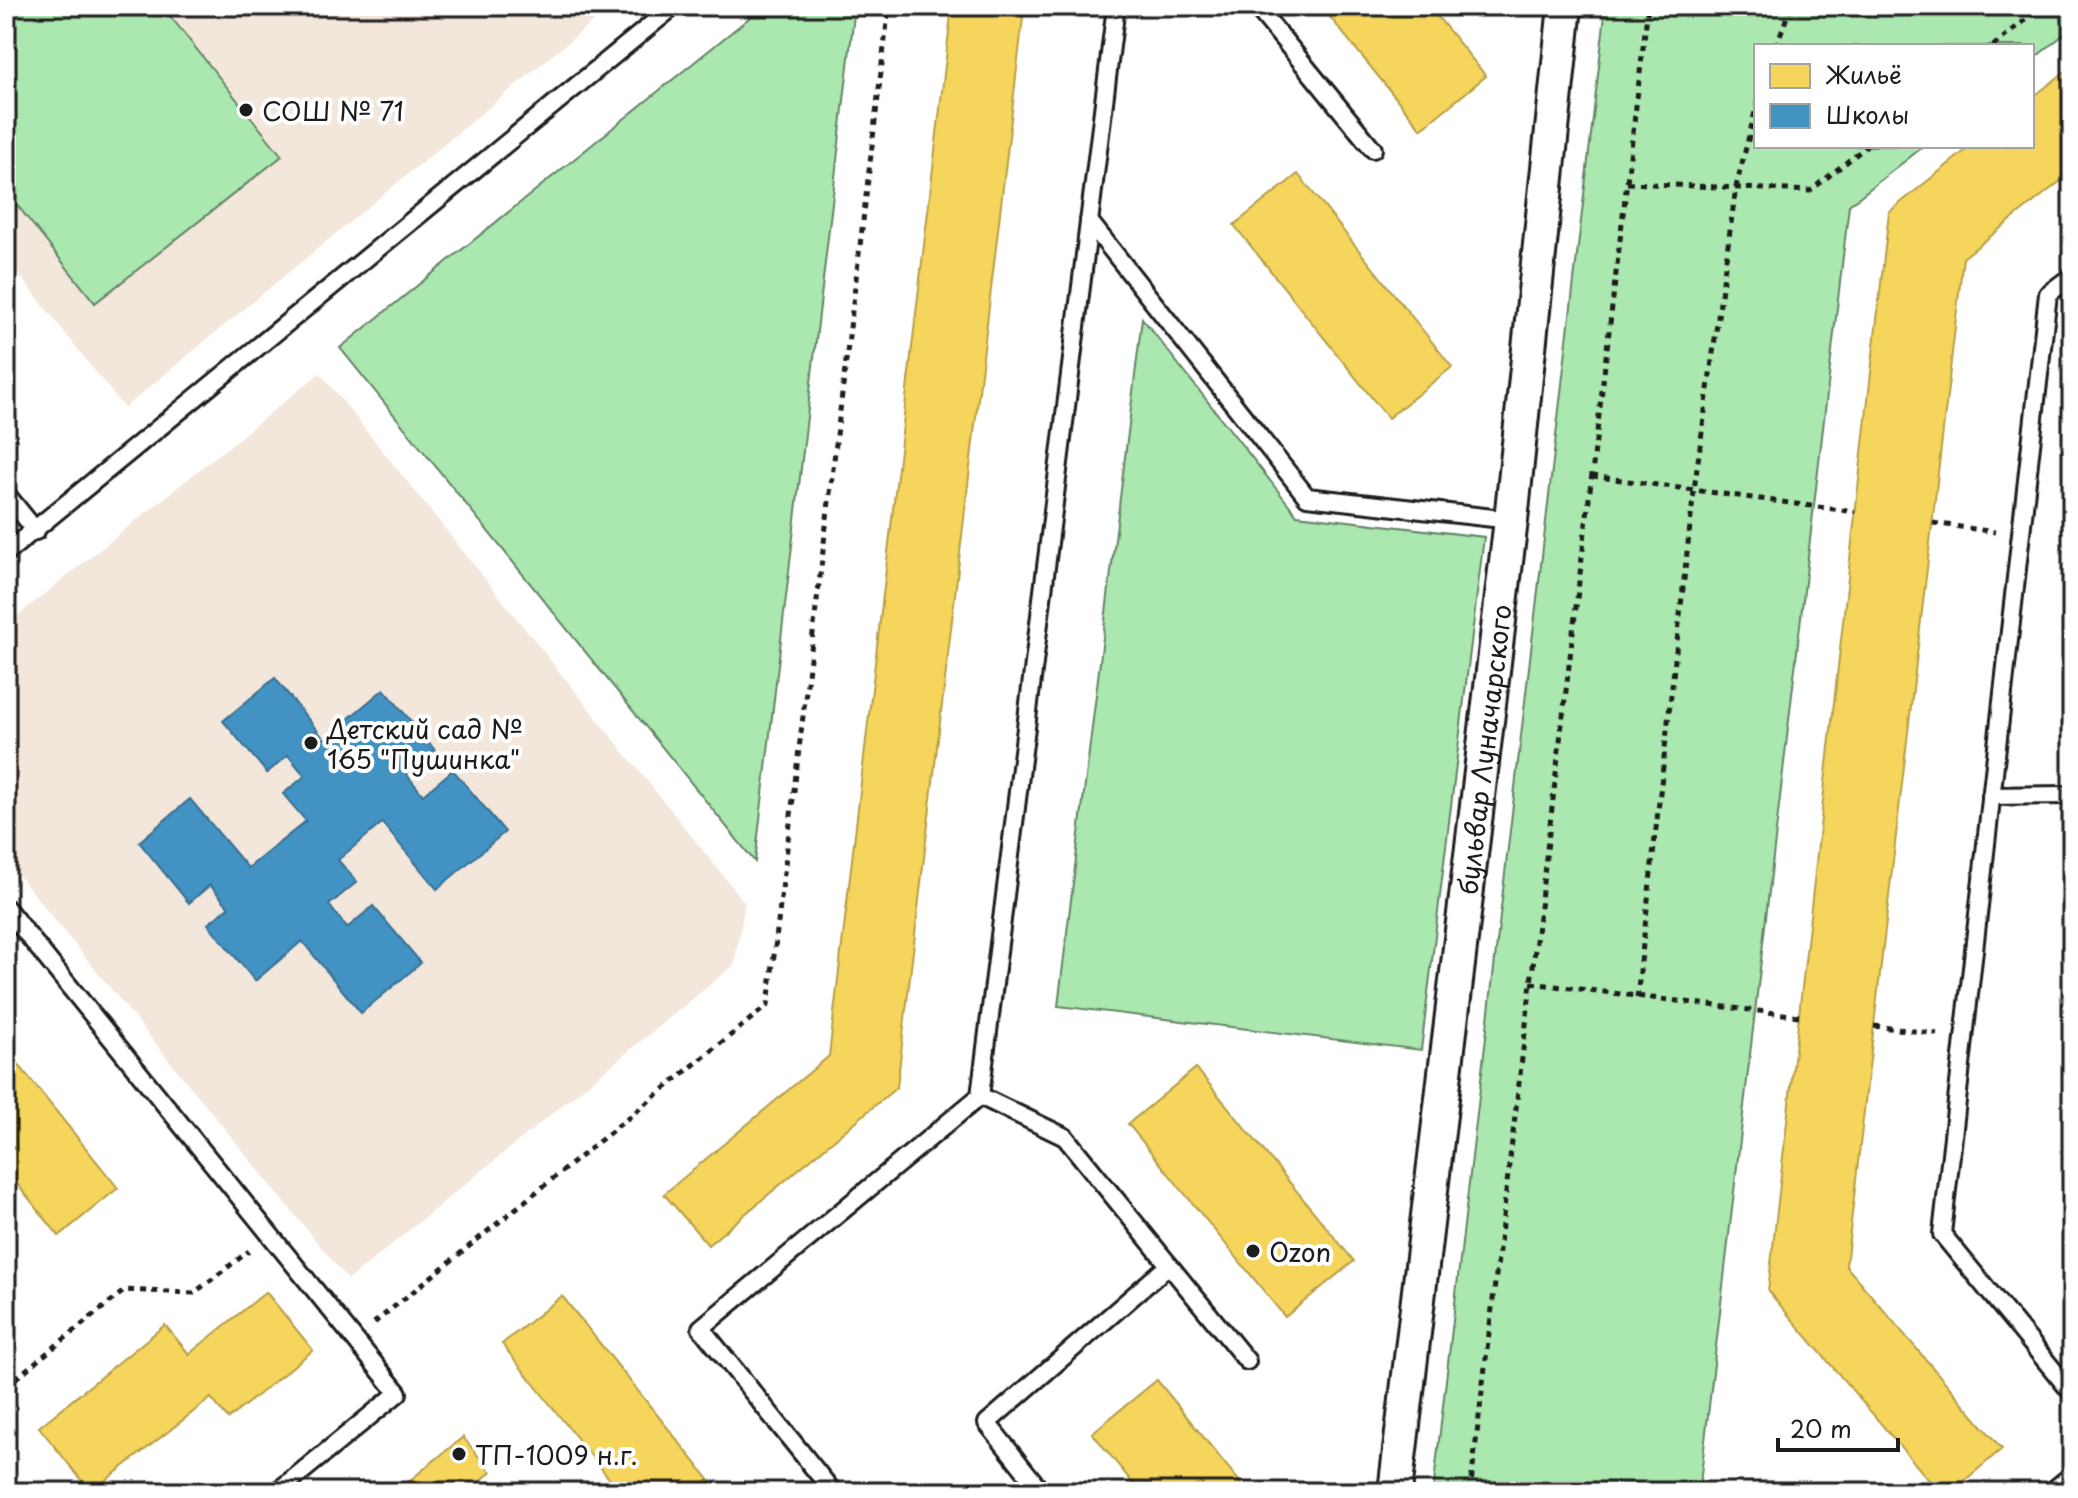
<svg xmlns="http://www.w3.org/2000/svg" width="2078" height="1498" font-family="'Playpen Sans',sans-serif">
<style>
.built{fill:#f3e6db}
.green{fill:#abe8af;stroke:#648266;stroke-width:2}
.homes{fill:#f6d55c;stroke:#b59e49;stroke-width:2}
.schools{fill:#4393c3;stroke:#376f91;stroke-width:2}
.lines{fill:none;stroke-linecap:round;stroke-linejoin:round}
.service-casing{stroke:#1c1c1c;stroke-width:22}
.minor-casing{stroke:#1c1c1c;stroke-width:38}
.path{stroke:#1c1c1c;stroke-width:5;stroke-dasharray:6 6;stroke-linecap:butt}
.service{stroke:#fff;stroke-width:16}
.minor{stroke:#fff;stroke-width:32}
.poi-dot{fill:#1c1c1c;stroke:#fff;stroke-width:3}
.labels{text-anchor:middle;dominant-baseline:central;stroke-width:8;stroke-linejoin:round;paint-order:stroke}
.poi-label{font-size:26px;fill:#1c1c1c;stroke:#fff;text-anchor:start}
.street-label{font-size:26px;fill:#1c1c1c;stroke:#fff}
</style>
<rect width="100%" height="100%" fill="#fff"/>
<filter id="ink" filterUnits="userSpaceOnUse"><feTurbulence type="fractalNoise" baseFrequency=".0125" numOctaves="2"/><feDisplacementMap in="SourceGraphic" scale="16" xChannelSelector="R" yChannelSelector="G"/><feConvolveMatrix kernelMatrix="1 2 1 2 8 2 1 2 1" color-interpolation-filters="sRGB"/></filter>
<g filter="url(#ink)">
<g class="built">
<polygon points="6,6 612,6 124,408 6,258"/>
<polygon points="320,373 745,903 734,965 348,1280 6,860 6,625"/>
</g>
<g class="green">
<polygon points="6,6 162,6 282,156 95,303 6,191"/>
<polygon points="764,6 855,6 755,862 340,348"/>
<polygon points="1606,6 2072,6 2072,28 2032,60 2032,46 1756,46 1756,146 1924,146 1849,205 1699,1492 1433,1492"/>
<polygon points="1142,318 1297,515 1484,537 1421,1050 1058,1006"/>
</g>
<g class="homes">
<polygon points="952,6 1024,9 897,1087 708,1245 664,1194 829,1056"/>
<polygon points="996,6 1066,6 1065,14"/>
<polygon points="1321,6 1429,6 1486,76 1421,129"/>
<polygon points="2072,66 2072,172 1963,258 1846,1266 2002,1449 1951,1492 1939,1492 1768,1291 1889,212 1971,146 2032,146 2032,98"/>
<polygon points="1298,174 1452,367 1388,418 1234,225"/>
<polygon points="6,1049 118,1188 59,1236 6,1170"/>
<polygon points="1196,1068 1354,1261 1285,1317 1128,1124"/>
<polygon points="266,1292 313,1350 228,1419 211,1398 91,1492 39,1427 165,1325 189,1354"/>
<polygon points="562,1296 719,1492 620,1492 502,1344"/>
<polygon points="1157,1380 1248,1492 1140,1492 1092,1433"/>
<polygon points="463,1437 491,1472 467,1492 416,1492 408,1482"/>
</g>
<polygon class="schools" points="275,678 324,739 384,689 435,750 406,774 423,795 453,770 505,832 437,889 382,823 338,860 357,882 329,905 347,928 373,906 421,963 361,1013 302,941 255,981 208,924 229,907 210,885 189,903 139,842 190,799 248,868 306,821 283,794 305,776 288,755 267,773 223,721"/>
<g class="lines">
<defs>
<g id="service">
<polyline points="1256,6 1373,149"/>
<polyline points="1089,221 1307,497 1511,520"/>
<polyline points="2072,276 2048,294 1942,1234 2072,1393"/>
<polyline points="6,494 36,531"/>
<polyline points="6,553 674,6"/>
<polyline points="1991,796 2072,795"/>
<polyline points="6,908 398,1393 277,1492"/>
<polyline points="980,1096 1065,1137 1247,1361"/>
<polyline points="833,1492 701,1328 980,1096 1116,6"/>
<polyline points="1042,1492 987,1423 1169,1265"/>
<polyline points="2051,1492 2072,1475"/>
</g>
<g id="minor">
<path id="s1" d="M1395,1492L1511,520L1565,6"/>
</g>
</defs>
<use href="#service" class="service-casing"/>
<use href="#minor" class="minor-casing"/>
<g class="path">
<polyline points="1776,46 1791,6"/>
<polyline points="1993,46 2043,6"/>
<polyline points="1627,183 1810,191 1867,146"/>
<polyline points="1592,476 1855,512"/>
<polyline points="1933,523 1995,532"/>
<polyline points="1531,983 1799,1016"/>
<polyline points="1637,998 1694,490 1736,187 1756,108"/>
<polyline points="1874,1026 1937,1034"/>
<polyline points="374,1323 768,1005 889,6"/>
<polyline points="6,1386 125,1290 194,1293 249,1251"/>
<polyline points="1470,1492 1648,6"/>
</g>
<use href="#service" class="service"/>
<use href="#minor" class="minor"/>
</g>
</g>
<g class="poi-dot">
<circle cx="246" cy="110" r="8"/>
<circle cx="311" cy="743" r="8"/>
<circle cx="1253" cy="1251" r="8"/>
<circle cx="459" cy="1454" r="8"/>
</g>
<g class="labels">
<g class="poi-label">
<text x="262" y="110">СОШ № 71</text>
<text x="327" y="728">Детский сад №<tspan x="327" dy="30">165 "Пушинка"</tspan></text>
<text x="1269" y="1251">Ozon</text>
<text x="475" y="1454">ТП-1009 н.г.</text>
</g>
<g class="street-label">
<text stroke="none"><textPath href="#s1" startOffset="748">бульвар Луначарского</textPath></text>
</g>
</g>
<rect width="2078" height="1498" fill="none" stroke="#fff" stroke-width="32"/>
<rect x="16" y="16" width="2046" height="1466" fill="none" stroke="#1c1c1c" stroke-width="3" filter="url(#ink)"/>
<rect x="1754" y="44" width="280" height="104" fill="#ffffff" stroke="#a4a4a4" stroke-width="2"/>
<rect x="1770" y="64" width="40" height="24" fill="#f6d55c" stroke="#a4a4a4" stroke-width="2"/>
<text x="1826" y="84" font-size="24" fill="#1c1c1c">Жильё</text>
<rect x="1770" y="104" width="40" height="24" fill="#4393c3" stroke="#a4a4a4" stroke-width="2"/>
<text x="1826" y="124" font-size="24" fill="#1c1c1c">Школы</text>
<path d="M1778 1438v12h120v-12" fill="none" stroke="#1c1c1c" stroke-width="4"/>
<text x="1790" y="1438" font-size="24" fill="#1c1c1c" stroke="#ffffff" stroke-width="6" paint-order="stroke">20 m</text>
</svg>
